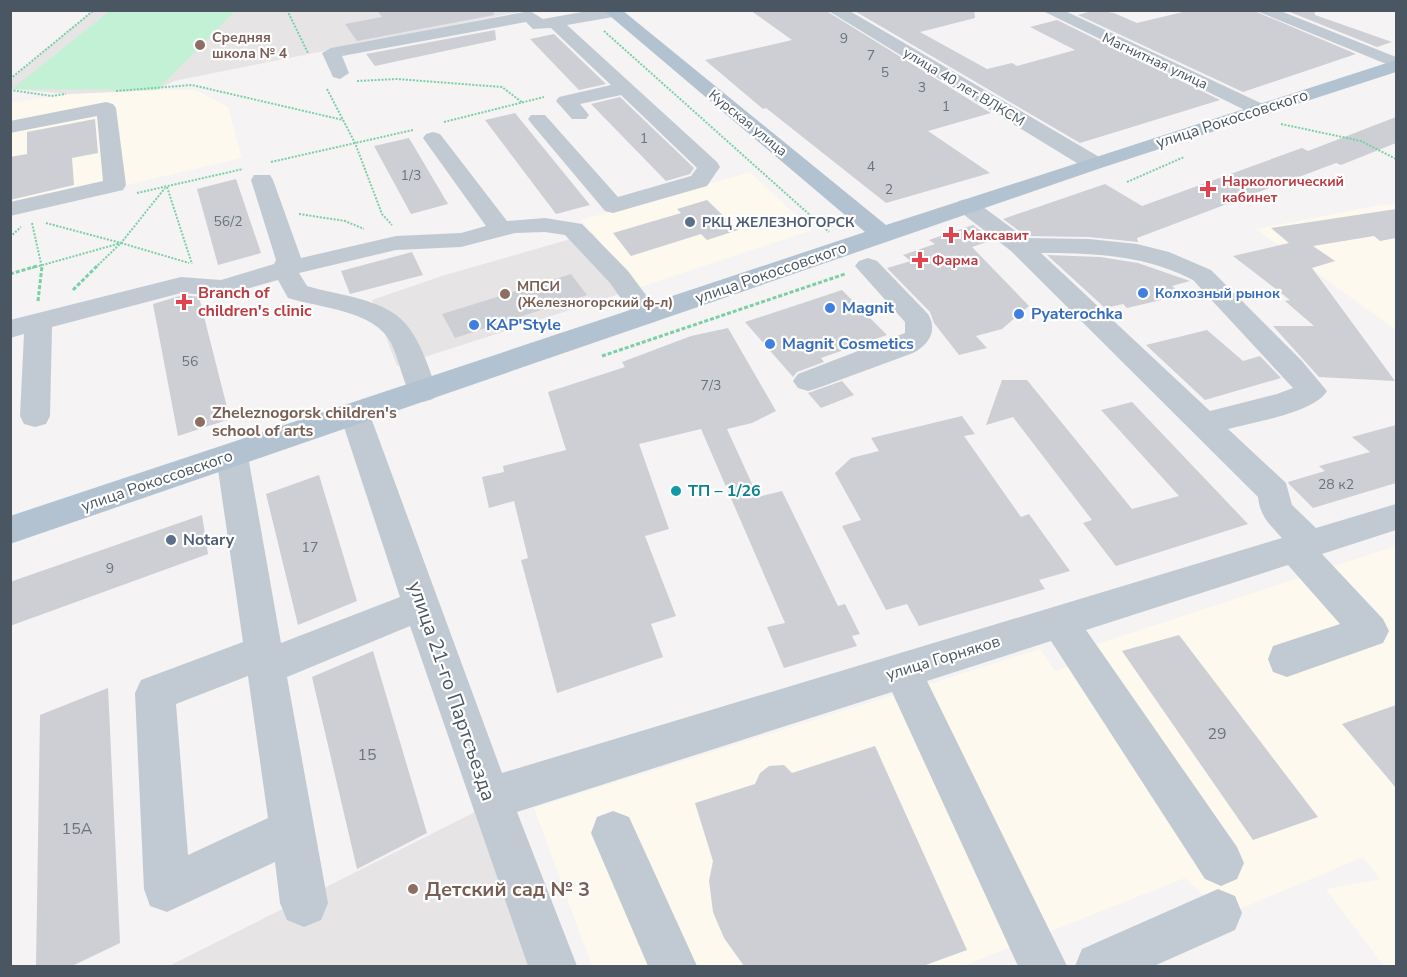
<svg xmlns="http://www.w3.org/2000/svg" width="1407" height="977" font-family="'Nunito Sans',sans-serif">
<style>
.commercial{fill:#fdf9ef}
.education{fill:#e6e4e5}
.green{fill:#c3f1d5}
.building{fill:#cdcfd5}
.lines{fill:none;stroke-linecap:round;stroke-linejoin:round}
.path-far1{stroke:#7ad0a6;stroke-width:2;stroke-dasharray:2 1.5;stroke-linecap:butt}
.path{stroke:#7ad0a6;stroke-width:3;stroke-dasharray:4 2;stroke-linecap:butt}
.minor{fill:#c1cad2;fill-rule:evenodd}
.major{fill:#b3c2d1;fill-rule:evenodd}
.education-dot{fill:#8d6e63;stroke:#fff;stroke-width:2}
.health-dot{fill:#e0444e;stroke:#fff;stroke-width:2}
.service-dot{fill:#5c6f8a;stroke:#fff;stroke-width:2}
.shop-dot{fill:#3f7fe0;stroke:#fff;stroke-width:2}
.culture-dot{fill:#0f9aa8;stroke:#fff;stroke-width:2}
.labels{text-anchor:middle;dominant-baseline:central;stroke-width:4.5;stroke-linejoin:round;paint-order:stroke}
.far-education-label{font-size:14px;font-weight:bold;fill:#785e54;stroke:#fff;text-anchor:start}
.number-label{font-size:14px;fill:#6b747e}
.far-street-label{font-size:14px;fill:#4a5661;stroke:#fff}
.far-health-label{font-size:14px;font-weight:bold;fill:#be3a42;stroke:#fff;text-anchor:start}
.far-service-label{font-size:14px;font-weight:bold;fill:#4e5e75;stroke:#fff;text-anchor:start}
.far-shop-label{font-size:14px;font-weight:bold;fill:#366cbe;stroke:#fff;text-anchor:start}
.street-label{font-size:16px;fill:#4a5661;stroke:#fff}
.health-label{font-size:16px;font-weight:bold;fill:#be3a42;stroke:#fff;text-anchor:start}
.shop-label{font-size:16px;font-weight:bold;fill:#366cbe;stroke:#fff;text-anchor:start}
.education-label{font-size:16px;font-weight:bold;fill:#785e54;stroke:#fff;text-anchor:start}
.culture-label{font-size:16px;font-weight:bold;fill:#0d838f;stroke:#fff;text-anchor:start}
.service-label{font-size:16px;font-weight:bold;fill:#4e5e75;stroke:#fff;text-anchor:start}
.near-number-label{font-size:16px;fill:#6b747e}
.near-street-label{font-size:20px;fill:#4a5661;stroke:#fff}
.near-education-label{font-size:20px;font-weight:bold;fill:#785e54;stroke:#fff;text-anchor:start}
</style>
<rect width="100%" height="100%" fill="#f5f3f3"/>
<g class="commercial">
<polygon points="157,90 196,90 228,107 242,158 11,212 11,103 69,94"/>
<polygon points="750,172 812,230 638,288 581,220"/>
<polygon points="1396,204 1396,330 1256,229 1380,205"/>
<polygon points="1396,546 1396,966 1384,966 1326,889 1380,879 1363,857 1240,909 1204,896 1185,878 963,966 592,966 534,808 1040,649 1055,671 1095,658 1091,646"/>
</g>
<g class="education">
<polygon points="92,11 524,11 174,81 157,90 69,94 12,89 10,80"/>
<polygon points="592,233 638,288 397,366 372,300 445,275"/>
<polygon points="477,811 530,966 169,966"/>
</g>
<polygon class="green" points="111,10 235,11 157,90 12,89"/>
<g class="building">
<polygon points="377,10 493,10 494,15 357,41 345,24 382,17"/>
<polygon points="750,10 825,10 991,113 928,131 990,173 886,203 766,108 763,109 705,60 792,40"/>
<polygon points="853,10 974,10 975,18 920,32 987,69 1012,63 1017,66 1075,50 1030,27 1057,20 1220,100 1080,143"/>
<polygon points="1095,10 1114,13 1137,23 1191,10 1252,10 1356,54 1243,92 1078,15"/>
<polygon points="1285,10 1314,10 1315,15 1392,42 1377,47"/>
<polygon points="495,30 496,40 375,66 366,54"/>
<polygon points="554,34 606,84 579,90 530,39"/>
<polygon points="620,97 694,168 690,174 666,181 591,104"/>
<polygon points="515,113 590,205 556,214 485,120"/>
<polygon points="1396,117 1396,143 1341,165 1336,163 1137,238 1138,242 1089,237 1026,236 1003,219 1105,184 1142,206 1302,148 1308,151"/>
<polygon points="95,119 98,153 72,158 74,185 10,200 10,157 27,154 27,132"/>
<polygon points="409,138 448,204 411,214 374,146"/>
<polygon points="236,179 261,253 218,265 197,189"/>
<polygon points="707,200 738,230 707,240 701,234 631,256 613,233 681,213 677,209"/>
<polygon points="1396,209 1396,238 1380,241 1374,236 1313,246 1335,261 1312,268 1395,381 1319,377 1273,326 1314,326 1285,301 1290,300 1233,256 1289,243 1271,228"/>
<polygon points="973,225 993,240 972,247 1029,306 1002,329 976,336 987,348 959,355 934,323 930,312 887,268 911,261 903,255 935,244 929,240"/>
<polygon points="412,252 423,275 350,294 341,271"/>
<polygon points="1047,255 1100,257 1138,263 1190,281 1172,286 1182,295 1127,308 1123,304 1105,308"/>
<polygon points="571,274 587,295 455,338 442,314"/>
<polygon points="842,290 887,335 821,358 824,362 797,372 793,377 745,322"/>
<polygon points="183,295 199,297 230,419 178,436 153,304"/>
<polygon points="728,328 776,411 752,423 727,429 758,497 782,491 838,606 845,604 860,634 852,636 857,646 784,668 767,627 785,623 701,429 639,444 669,529 645,536 676,616 651,624 663,657 557,693 521,560 528,558 514,501 489,508 482,477 504,472 503,466 566,450 548,392 625,367 622,362 691,336"/>
<polygon points="1207,330 1243,361 1260,356 1281,378 1205,400 1146,345"/>
<polygon points="1002,380 1027,380 1132,509 1179,496 1101,410 1132,402 1248,524 1116,566 1083,523 1092,520 1013,417 986,425"/>
<polygon points="842,381 854,395 821,408 808,393"/>
<polygon points="962,416 975,434 964,436 1021,517 1029,514 1070,571 1039,580 1045,589 919,626 907,604 886,610 842,526 861,520 835,473 851,458 879,451 871,438"/>
<polygon points="1396,425 1396,483 1313,508 1289,484 1288,482 1325,471 1319,466 1370,452 1352,437"/>
<polygon points="319,475 357,601 298,625 266,494"/>
<polygon points="202,515 208,554 10,626 10,582"/>
<polygon points="1179,635 1318,817 1253,840 1122,651"/>
<polygon points="373,651 427,833 357,869 312,677"/>
<polygon points="108,688 120,943 72,966 36,966 40,715"/>
<polygon points="1396,705 1396,788 1342,724"/>
<polygon points="875,746 967,950 923,966 744,966 724,938 713,912 709,881 713,861 695,803 755,784 760,773 769,766 784,765 792,773"/>
</g>
<g class="lines">
<g class="path-far1">
<polyline points="287,10 308,53"/>
<polyline points="604,31 829,232"/>
<polyline points="10,79 94,10"/>
<polyline points="357,81 397,79 502,87 523,103"/>
<polyline points="327,89 355,143 382,214 392,225"/>
<polyline points="10,90 51,96 66,94"/>
<polyline points="116,91 192,85 343,120"/>
<polyline points="444,122 544,97"/>
<polyline points="1281,124 1361,141 1396,159"/>
<polyline points="271,162 413,130"/>
<polyline points="1127,182 1184,157"/>
<polyline points="167,187 192,264"/>
<polyline points="137,193 243,169"/>
<polyline points="299,214 345,221 364,229"/>
<polyline points="32,223 42,268"/>
<polyline points="46,223 121,243 165,188"/>
<polyline points="10,237 21,227"/>
<polyline points="121,243 189,263"/>
<polyline points="32,268 121,243 95,268"/>
</g>
<g class="path">
<polyline points="10,274 37,266"/>
<polyline points="73,290 97,266"/>
<polyline points="38,301 42,266"/>
<polyline points="602,356 845,274"/>
</g>
<g class="minor">
<polygon points="593,10 621,12 613,17 567,25 717,162 720,167 707,186 613,213 605,211 531,123 528,119 531,115 545,115 618,197 691,176 697,168 621,95 580,104 589,115 586,119 572,119 556,101 559,97 611,85 551,28 533,29 526,22 342,56 349,73 340,79 333,77 322,53 331,48 530,11 543,19"/>
<polygon points="827,10 848,10 1101,158 1104,163 1101,168 1085,168"/>
<polygon points="1041,10 1063,10 1269,107 1272,111 1269,115 1255,115"/>
<polygon points="1254,10 1278,10 1396,57 1396,68"/>
<polygon points="106,102 113,104 116,108 126,185 123,190 10,216 10,202 103,181 97,116 10,133 10,121"/>
<path d="M433,132L440,134L507,221L545,218L582,224L628,271L661,315L657,321L647,324L637,321L610,283L565,235L545,232L515,233L461,247L396,250L299,273L307,286C339,296 388,298 409,328C423,347 429,370 438,392L433,399L423,402L413,399C402,382 400,361 391,343C375,310 319,308 288,298L278,280L221,296L181,293L52,327L50,416L46,424L35,427L24,424L20,416L24,334L10,338V320L181,277L221,280L274,264L276,260L251,180L254,175H270L273,180L301,258L396,236L461,233L486,226L423,138L426,134Z"/>
<path d="M967,199L975,201L1025,238L1089,239L1137,244L1169,252L1211,270L1302,361L1327,391C1314,413 1253,422 1228,429L1286,483L1292,505L1316,528L1396,504V530L1322,554L1383,619L1389,631L1383,643L1287,677L1273,672L1268,659L1273,646L1340,624L1288,565L1086,630L1237,847L1244,863L1237,879L1221,886L1205,879L1051,641L927,681L1067,966H1018L892,692L517,812L577,966H528L410,626L287,677L328,903L321,920L304,927L287,920L280,903L275,862L167,912L150,906L144,889L135,693L141,680L243,642L216,456L221,448L232,444L243,448L248,456L281,643L400,597L340,415L344,407L355,404L366,407L370,415L502,773L1282,538C1269,524 1260,516 1258,497L1011,251L959,211L955,206L959,201ZM1041,253C1095,253 1145,255 1193,280L1293,388L1277,394L1210,411ZM248,676L268,818L188,855L176,704Z"/>
<path d="M868,258L877,261L928,314C938,330 929,345 913,353L818,388L808,391L798,388L793,381L798,374L905,333V322L855,266L859,261Z"/>
<polygon points="613,811 629,817 697,966 648,966 591,833 597,817"/>
<polygon points="1218,889 1235,896 1242,913 1235,930 1154,966 1075,966 1082,949"/>
</g>
<polygon class="major" points="603,10 622,10 886,225 1396,60 1396,72 1101,168 10,544 10,516 865,232"/>
</g>
<g class="education-dot">
<circle cx="200" cy="45" r="6"/>
<circle cx="505" cy="294" r="6"/>
<circle cx="200" cy="422" r="6"/>
<circle cx="413" cy="889" r="6"/>
</g>
<g class="health-dot">
<path d="M1205 180h6v6h6v6h-6v6h-6v-6h-6v-6h6z"/>
<path d="M948 226h6v6h6v6h-6v6h-6v-6h-6v-6h6z"/>
<path d="M917 251h6v6h6v6h-6v6h-6v-6h-6v-6h6z"/>
<path d="M181 293h6v6h6v6h-6v6h-6v-6h-6v-6h6z"/>
</g>
<g class="service-dot">
<circle cx="690" cy="222" r="6"/>
<circle cx="171" cy="540" r="6"/>
</g>
<g class="shop-dot">
<circle cx="1143" cy="293" r="6"/>
<circle cx="830" cy="308" r="6"/>
<circle cx="1019" cy="314" r="6"/>
<circle cx="474" cy="325" r="6"/>
<circle cx="770" cy="344" r="6"/>
</g>
<circle class="culture-dot" cx="676" cy="491" r="6"/>
<g class="labels">
<g class="far-education-label">
<text x="212" y="37">Средняя<tspan x="212" dy="16">школа № 4</tspan></text>
<text x="517" y="286">МПСИ<tspan x="517" dy="16">(Железногорский ф-л)</tspan></text>
</g>
<g class="number-label">
<text x="844" y="38">9</text>
<text x="871" y="55">7</text>
<text x="885" y="72">5</text>
<text x="922" y="87">3</text>
<text x="946" y="106">1</text>
<text x="644" y="138">1</text>
<text x="871" y="166">4</text>
<text x="411" y="175">1/3</text>
<text x="889" y="189">2</text>
<text x="228" y="221">56/2</text>
<text x="190" y="361">56</text>
<text x="711" y="385">7/3</text>
<text x="1336" y="484">28 к2</text>
<text x="310" y="547">17</text>
<text x="110" y="568">9</text>
</g>
<g class="far-street-label">
<text transform="translate(1155 61) rotate(25)">Магнитная улица</text>
<text transform="translate(964 87) rotate(31)">улица 40 лет ВЛКСМ</text>
<text transform="translate(748 123) rotate(39)">Курская улица</text>
</g>
<g class="far-health-label">
<text x="1222" y="181">Наркологический<tspan x="1222" dy="16">кабинет</tspan></text>
<text x="963" y="235">Максавит</text>
<text x="932" y="260">Фарма</text>
</g>
<g class="far-service-label">
<text x="702" y="222">РКЦ ЖЕЛЕЗНОГОРСК</text>
</g>
<g class="far-shop-label">
<text x="1155" y="293">Колхозный рынок</text>
</g>
<g class="street-label">
<text transform="translate(1232 119) rotate(-18)">улица Рокоссовского</text>
<text transform="translate(771 273) rotate(-19)">улица Рокоссовского</text>
<text transform="translate(157 481) rotate(-19)">улица Рокоссовского</text>
<text transform="translate(943 658) rotate(-17)">улица Горняков</text>
</g>
<g class="health-label">
<text x="198" y="293">Branch of<tspan x="198" dy="18">children's clinic</tspan></text>
</g>
<g class="shop-label">
<text x="842" y="308">Magnit</text>
<text x="1031" y="314">Pyaterochka</text>
<text x="486" y="325">KAP'Style</text>
<text x="782" y="344">Magnit Cosmetics</text>
</g>
<g class="education-label">
<text x="212" y="413">Zheleznogorsk children's<tspan x="212" dy="18">school of arts</tspan></text>
</g>
<g class="culture-label">
<text x="688" y="491">ТП – 1/26</text>
</g>
<g class="service-label">
<text x="183" y="540">Notary</text>
</g>
<g class="near-number-label">
<text x="1217" y="734">29</text>
<text x="367" y="755">15</text>
<text x="77" y="829">15А</text>
</g>
<g class="near-street-label">
<text transform="translate(452 691) rotate(71)">улица 21-го Партсъезда</text>
</g>
<g class="near-education-label">
<text x="425" y="889">Детский сад № 3</text>
</g>
</g>
<rect width="1407" height="977" fill="none" stroke="#4a5661" stroke-width="24"/>
</svg>
